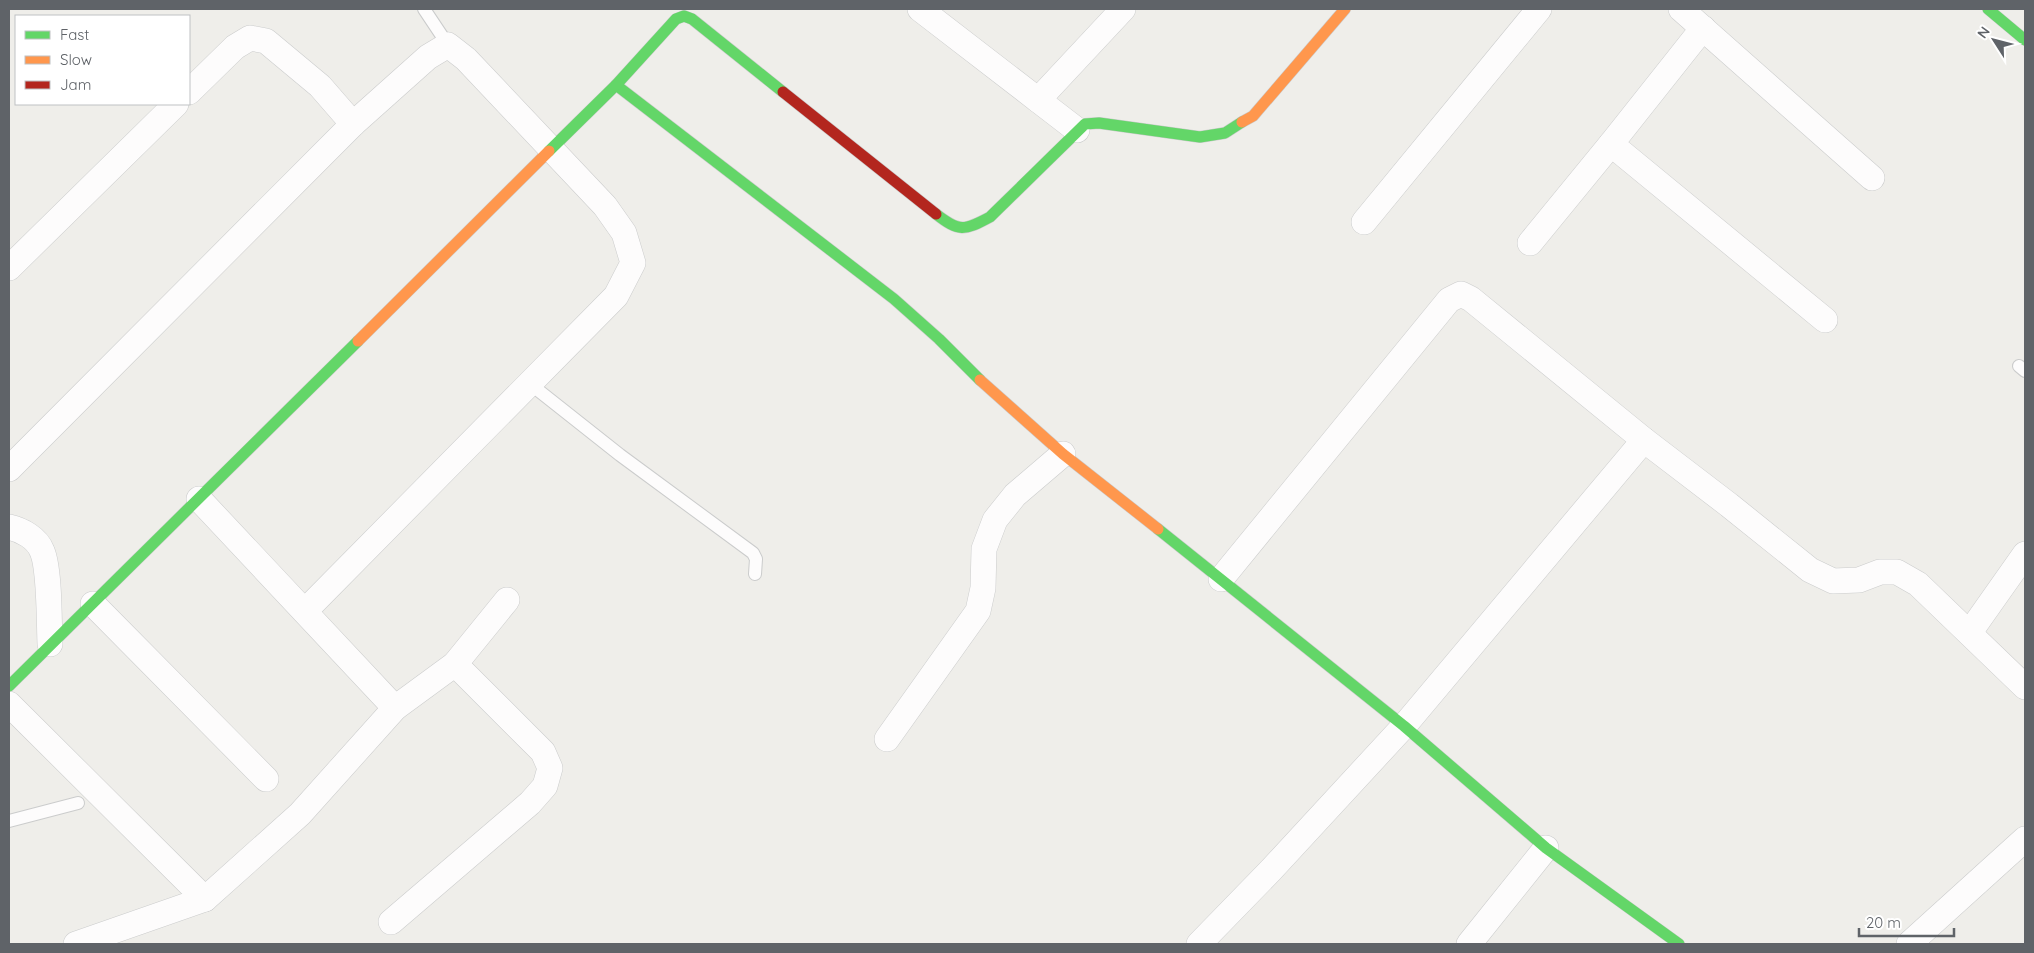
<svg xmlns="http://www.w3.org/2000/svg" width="2034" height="953" font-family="Quicksand,sans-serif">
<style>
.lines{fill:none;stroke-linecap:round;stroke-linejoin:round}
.lane-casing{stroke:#cbcccc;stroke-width:14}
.street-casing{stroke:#cbcccc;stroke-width:26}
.fast-casing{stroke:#cacacb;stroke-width:12}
.slow-casing{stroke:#cacacb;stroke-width:12}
.jam-casing{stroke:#cacacb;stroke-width:12}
.lane{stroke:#fdfcfc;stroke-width:12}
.street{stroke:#fdfcfc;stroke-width:25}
.fast{stroke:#63d668;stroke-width:11}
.slow{stroke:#ff974d;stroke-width:11}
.jam{stroke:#b3261e;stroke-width:11}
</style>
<rect width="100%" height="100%" fill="#efeeea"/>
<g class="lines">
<defs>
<g id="lane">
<polyline points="424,9 448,45"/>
<polyline points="2019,366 2025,371"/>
<polyline points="529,383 620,455 753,553 756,559 755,574"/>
<polyline points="9,821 78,803"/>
</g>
<g id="street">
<polyline points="920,9 1038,100"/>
<polyline points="1681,9 1872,178"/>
<polyline points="1703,28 1611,144 1825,320"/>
<polyline points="189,92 235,47 250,38 266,41 320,86 353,124 428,57 448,45 466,59 605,206 624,233 633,263 616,296 305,611"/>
<polyline points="1077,130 1038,100 1123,9"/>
<polyline points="1364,222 1539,9"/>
<polyline points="1530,243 1611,144"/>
<polyline points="9,268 176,104"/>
<polyline points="9,469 353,124"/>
<polyline points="199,499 395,708"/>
<path d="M9,527C22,530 37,538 42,551C50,569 49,623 50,644"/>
<polyline points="1221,579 1449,300 1461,294 1471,299 1644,440 1729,505 1810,570 1833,581 1859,580 1880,572 1897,572 1918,584 2025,687"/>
<polyline points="93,604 266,779"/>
<polyline points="1970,632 2025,554"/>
<polyline points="9,704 205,899"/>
<polyline points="887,739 978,611 983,588 984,549 995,520 1015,495 1063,454"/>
<polyline points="391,922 530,803 545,786 550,768 543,752 455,664"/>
<polyline points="76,944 205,899 300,814 395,708 455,664 507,600"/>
<polyline points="1199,944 1271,870 1404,726 1644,440"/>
<polyline points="1469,944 1546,848"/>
<polyline points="1909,944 2025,839"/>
</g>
<g id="fast">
<polyline points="1988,9 2025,40"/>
<polyline points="616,85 894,299 939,339 980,380"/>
<polyline points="549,151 616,85 676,19 684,16 692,19 783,92"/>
<path d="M936,214C959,232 964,231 990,217L1085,124L1099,123L1200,137L1225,133L1242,122"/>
<polyline points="1158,529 1404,726 1546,848 1679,944"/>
<polyline points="9,686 358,341"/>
</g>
<g id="slow">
<polyline points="1242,122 1253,116 1345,9"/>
<polyline points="358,341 549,151"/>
<polyline points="980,380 1063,454 1158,529"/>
</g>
<polyline id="jam" points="783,92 936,214"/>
</defs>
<use href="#lane" class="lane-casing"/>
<use href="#street" class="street-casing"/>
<use href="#fast" class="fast-casing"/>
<use href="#slow" class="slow-casing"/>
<use href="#jam" class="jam-casing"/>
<use href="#lane" class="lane"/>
<use href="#street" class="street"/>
<use href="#fast" class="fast"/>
<use href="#slow" class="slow"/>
<use href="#jam" class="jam"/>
</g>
<rect width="2034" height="953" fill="none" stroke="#5f6368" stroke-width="20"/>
<rect x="15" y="15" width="175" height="90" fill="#ffffff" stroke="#bfc1c3"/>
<rect x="25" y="31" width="25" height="8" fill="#63d668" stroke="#bfc1c3"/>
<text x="60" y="40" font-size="15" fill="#5f6368">Fast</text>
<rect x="25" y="56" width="25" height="8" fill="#ff974d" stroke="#bfc1c3"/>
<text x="60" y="65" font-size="15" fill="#5f6368">Slow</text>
<rect x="25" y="81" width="25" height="8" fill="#b3261e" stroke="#bfc1c3"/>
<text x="60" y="90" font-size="15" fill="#5f6368">Jam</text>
<g transform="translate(1994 40) rotate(306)" stroke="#ffffff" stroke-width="4" paint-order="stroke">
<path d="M0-4L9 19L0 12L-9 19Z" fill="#5f6368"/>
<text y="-8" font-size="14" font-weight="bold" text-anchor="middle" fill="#5f6368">N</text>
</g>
<path d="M1859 928v8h95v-8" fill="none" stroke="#5f6368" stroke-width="2.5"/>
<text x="1866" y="928" font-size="15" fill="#5f6368" stroke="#ffffff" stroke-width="4" paint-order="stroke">20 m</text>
</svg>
